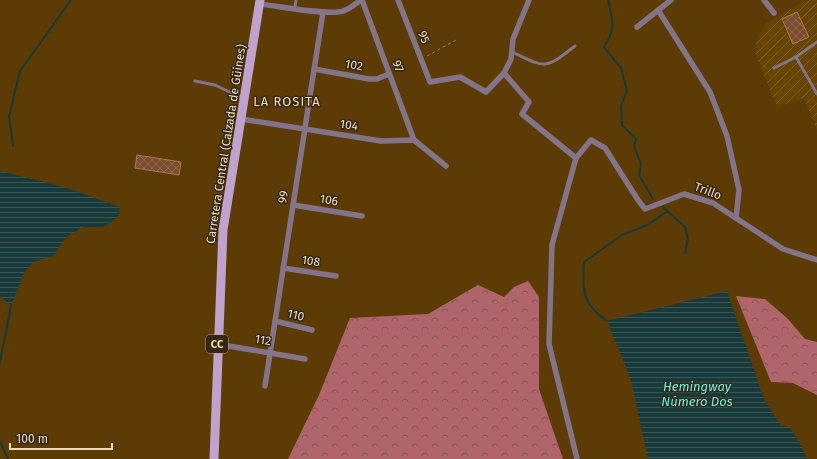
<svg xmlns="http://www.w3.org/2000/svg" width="817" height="459" font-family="'Fira Sans',sans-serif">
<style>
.industrial{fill:url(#industrial-furrows)}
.forest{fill:url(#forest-crowns)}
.water{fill:url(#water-rules)}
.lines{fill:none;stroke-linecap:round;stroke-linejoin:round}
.stream{stroke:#183a3a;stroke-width:2}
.building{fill:url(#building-cross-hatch);stroke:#aa7856}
.path{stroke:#997e53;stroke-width:1;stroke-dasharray:3 3;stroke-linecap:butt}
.lane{stroke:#837489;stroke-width:3}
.street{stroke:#837489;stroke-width:5.5}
.primary{stroke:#c0a3cd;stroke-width:9}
.labels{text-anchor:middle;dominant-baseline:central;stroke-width:3;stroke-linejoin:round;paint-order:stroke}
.shield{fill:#352712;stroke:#b6a58d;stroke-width:1}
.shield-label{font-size:11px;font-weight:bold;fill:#eedbc2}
.street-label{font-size:12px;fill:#eedbc2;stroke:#352712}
.neighbourhood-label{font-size:13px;letter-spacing:1px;fill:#fcdeb5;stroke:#352712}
.water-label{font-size:13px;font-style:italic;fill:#5ff8f8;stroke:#352712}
</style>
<defs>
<pattern id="industrial-furrows" width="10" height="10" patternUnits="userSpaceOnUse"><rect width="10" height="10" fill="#674300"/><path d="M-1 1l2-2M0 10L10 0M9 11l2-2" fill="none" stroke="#7d5e24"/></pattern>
<pattern id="forest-crowns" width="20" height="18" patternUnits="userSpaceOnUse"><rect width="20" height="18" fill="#b0646b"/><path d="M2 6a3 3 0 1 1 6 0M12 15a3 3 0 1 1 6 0" fill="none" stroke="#865657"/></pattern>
<pattern id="water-rules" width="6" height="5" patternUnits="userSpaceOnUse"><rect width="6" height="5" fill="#183a3a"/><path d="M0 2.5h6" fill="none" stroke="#3a5655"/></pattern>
<pattern id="building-cross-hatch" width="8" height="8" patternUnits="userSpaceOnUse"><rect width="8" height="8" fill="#7b4d2c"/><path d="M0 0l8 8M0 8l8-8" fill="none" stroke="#8e6649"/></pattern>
</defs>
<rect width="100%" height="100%" fill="#5c3c04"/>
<polygon class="industrial" points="806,0 817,0 817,130 804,98 777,107 755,52 757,38 766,24"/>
<g class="forest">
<polygon points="528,281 539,297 539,389 563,459 288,459 319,395 350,318 428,314 478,285 504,297 514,287"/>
<polygon points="736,296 765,299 788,319 805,339 817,342 817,395 793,383 771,382"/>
</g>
<g class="water">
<polygon points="0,171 67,188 120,207 118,216 110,223 103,227 83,227 66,237 54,255 34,262 24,273 11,306 0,296"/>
<polygon points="727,291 764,399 781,426 790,427 808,459 648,459 631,380 607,321"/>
</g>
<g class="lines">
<g class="stream">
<path d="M608,0C613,21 616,28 604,47L621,68L627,91L621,106L622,125L636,139L634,146L641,165L639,175L653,199"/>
<polyline points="13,146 9,116 20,71 71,0"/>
<polyline points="663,207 685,227 688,239 685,253"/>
<path d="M607,321C582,304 582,290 584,262L622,235L647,225L668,211"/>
<polyline points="0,362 11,306"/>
<polyline points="0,442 8,459"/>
</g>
</g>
<g class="building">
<polygon points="797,12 809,37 793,44 782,19"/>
<polygon points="137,155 181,162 179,175 135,168"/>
</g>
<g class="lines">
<polyline class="path" points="427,56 456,40"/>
<g class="lane">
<polyline points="295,7 296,0"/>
<path d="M512,52C546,68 544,70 575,46"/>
<polyline points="796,57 817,94"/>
<polyline points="774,68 796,57 817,42"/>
<polyline points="195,81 215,85 242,98"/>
</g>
<g class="street">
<polyline points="362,0 414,140"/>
<polyline points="398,0 430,82 460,77 486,92 504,73 511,59 513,39 529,0"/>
<polyline points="764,0 774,13"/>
<path d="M260,4C278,6 328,16 343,11C350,9 355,4 361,0"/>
<polyline points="658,10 710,92 727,136 739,190 736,218"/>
<polyline points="637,27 671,0"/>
<polyline points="314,69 369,79 377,79 389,74"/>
<polyline points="504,73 529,102 522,114 576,158"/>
<polyline points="241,119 381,141 414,140 446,166"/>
<polyline points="293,205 362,216"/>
<polyline points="283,268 336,276"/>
<polyline points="275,321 312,330"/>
<polyline points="217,344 305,359"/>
<polyline points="265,386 323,12"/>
<polyline points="577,459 549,344 552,245 576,158 591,140 605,148 638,200 645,209 684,194 713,203 783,249 817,260"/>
</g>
<polyline class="primary" points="214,459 223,230 260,0"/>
</g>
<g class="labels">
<rect class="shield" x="206" y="335" width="22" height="18" rx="3"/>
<g class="shield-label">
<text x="217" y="344">CC</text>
</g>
<g class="street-label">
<text transform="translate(424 37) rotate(68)">95</text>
<text transform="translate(354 65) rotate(10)">102</text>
<text transform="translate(398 66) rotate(70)">97</text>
<text transform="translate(349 125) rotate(9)">104</text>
<text transform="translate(226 144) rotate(-81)">Carretera Central (Calzada de Güines)</text>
<text transform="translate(708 191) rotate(21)">Trillo</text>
<text transform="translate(283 197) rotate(-81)">99</text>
<text transform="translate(329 200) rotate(9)">106</text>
<text transform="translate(311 261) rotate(9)">108</text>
<text transform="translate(296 315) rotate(13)">110</text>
<text transform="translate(263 340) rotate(10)">112</text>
</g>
<g class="neighbourhood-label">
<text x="287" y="101">LA ROSITA</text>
</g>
<g class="water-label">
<text x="697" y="386">Hemingway<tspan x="697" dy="15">Número Dos</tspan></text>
</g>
</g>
<path d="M10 443v6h102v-6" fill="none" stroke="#eedbc2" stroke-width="2"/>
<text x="16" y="443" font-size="12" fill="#eedbc2" stroke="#352712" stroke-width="3" paint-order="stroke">100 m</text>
</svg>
